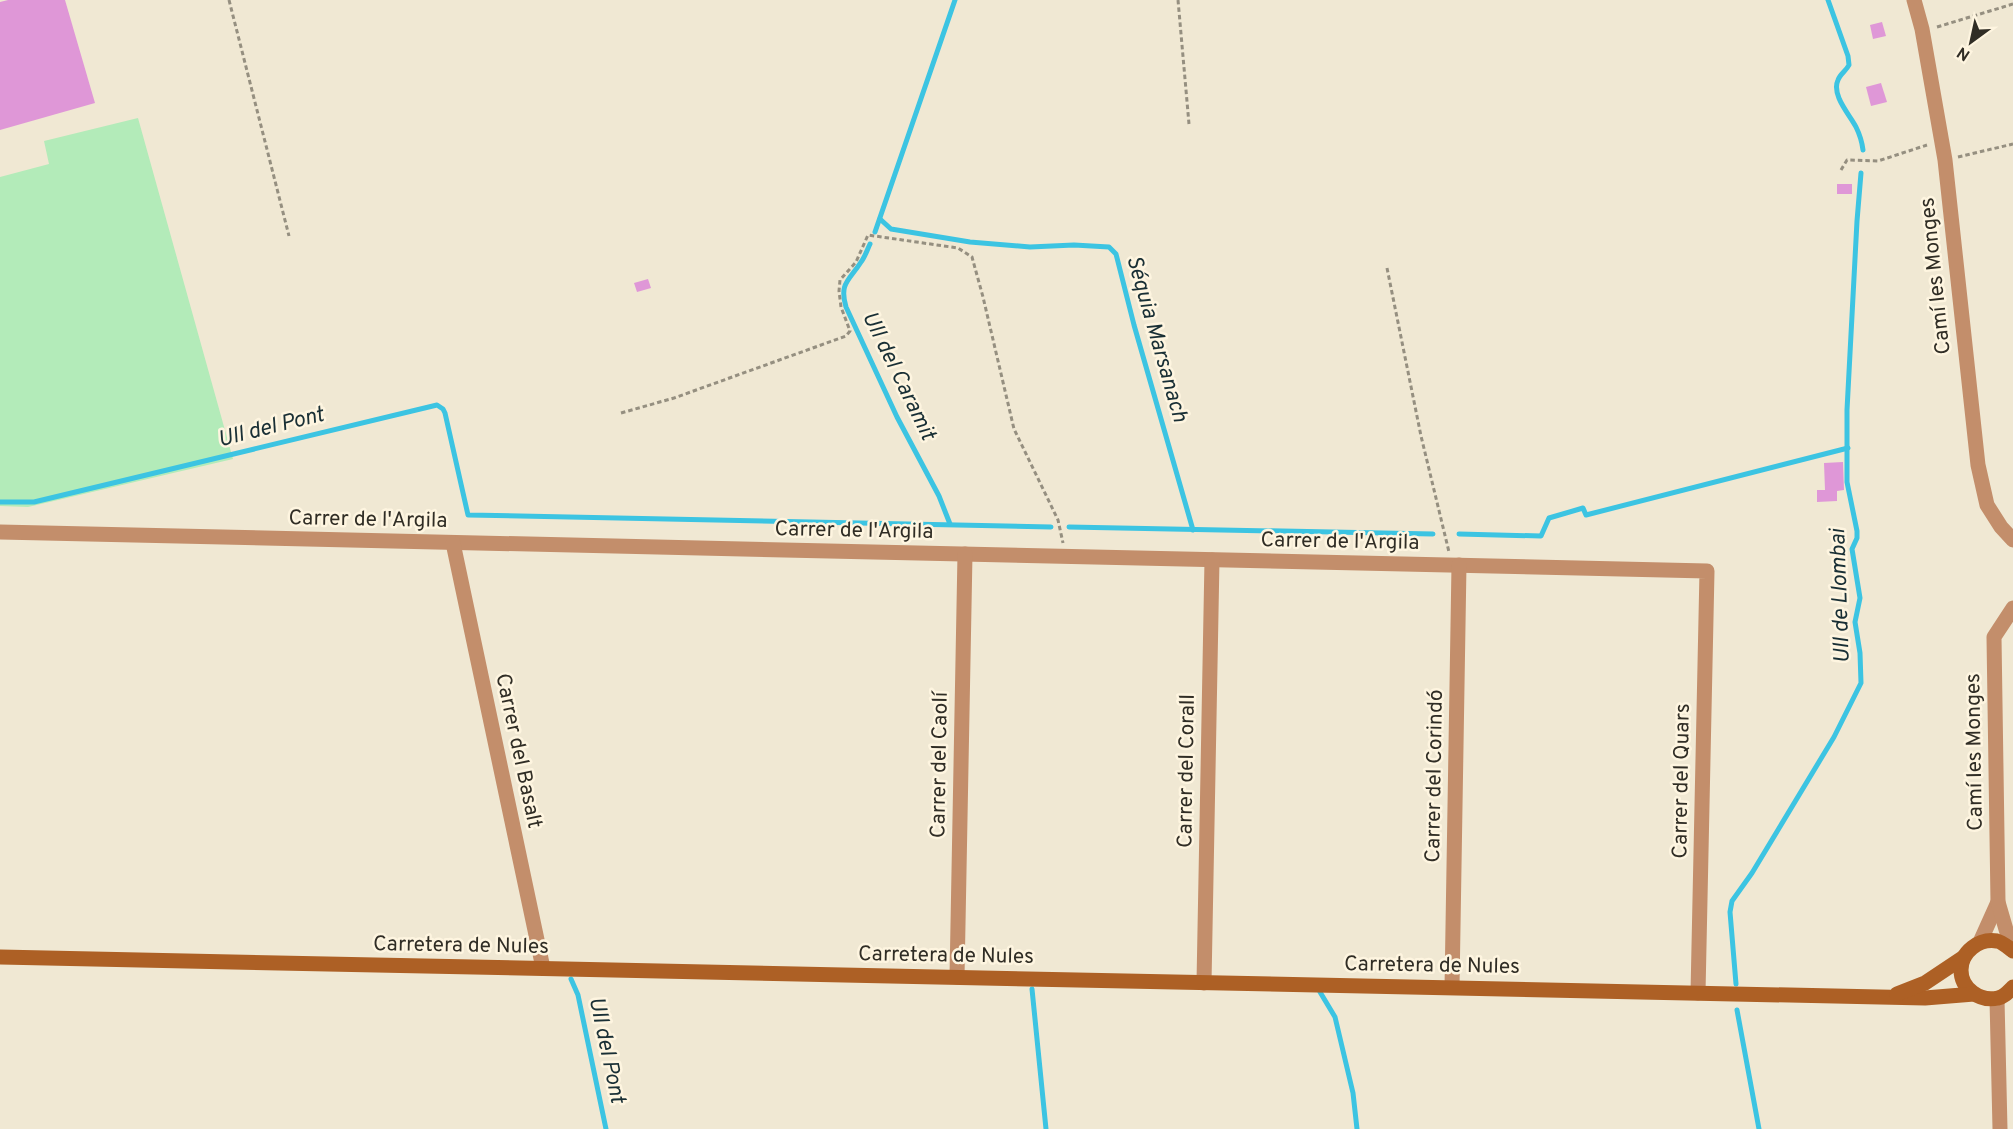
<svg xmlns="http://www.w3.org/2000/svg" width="2013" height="1129" font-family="Overpass,sans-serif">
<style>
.green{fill:#b3ebb9}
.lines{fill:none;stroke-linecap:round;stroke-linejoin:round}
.stream{stroke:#3cc4e2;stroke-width:5}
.building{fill:#df97d7}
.path{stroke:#958f80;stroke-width:3;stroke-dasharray:4.5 3;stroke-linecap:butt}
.street{stroke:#c38e6b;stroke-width:15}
.secondary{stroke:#ad6025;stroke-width:15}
.labels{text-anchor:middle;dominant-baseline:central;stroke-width:5;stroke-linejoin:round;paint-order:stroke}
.street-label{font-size:21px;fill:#302d25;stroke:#fef5e0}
.water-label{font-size:22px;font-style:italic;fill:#192f35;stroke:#fef5e0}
</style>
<rect width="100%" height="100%" fill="#f0e8d3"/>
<polygon class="green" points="138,118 233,459 28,507 0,506 0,177 49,164 44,141"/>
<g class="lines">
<g class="stream">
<path d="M1828,0L1848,56L1849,65C1846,71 1840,74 1838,80C1831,95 1850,115 1856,127C1860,135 1862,142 1863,150"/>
<polyline points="880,219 891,229 970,242 1030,247 1074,245 1109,247 1116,254 1134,325 1193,530"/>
<polyline points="875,232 955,0"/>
<path d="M870,244C867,250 865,257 861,262C849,281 839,283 846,307L897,417L939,496L950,524"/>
<polyline points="0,502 34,502 437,405 443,409 445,413 468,515 1051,527"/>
<polyline points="1069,527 1433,534"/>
<polyline points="1459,534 1541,536 1549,518 1583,508 1586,515 1848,448"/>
<polyline points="571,979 578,995 606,1129"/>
<polyline points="1736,984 1730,912 1732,901 1752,873 1834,737 1861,683 1860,653 1855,622 1860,598 1852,549 1857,538 1857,531 1847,482 1847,410 1857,221 1861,173"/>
<polyline points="1032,989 1046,1129"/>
<polyline points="1320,992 1335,1017 1353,1093 1357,1129"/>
<polyline points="1737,1010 1759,1129"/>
</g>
</g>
<g class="building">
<polygon points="8,0 65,0 95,103 0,130 0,2"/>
<polygon points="1882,22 1886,36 1873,39 1870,25"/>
<polygon points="1881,83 1887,102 1871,106 1866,87"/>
<rect x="1837" y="184" width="15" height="10"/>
<polygon points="648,279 651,288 637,292 634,283"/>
<polygon points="1843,462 1844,490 1837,491 1837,501 1817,502 1817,490 1825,490 1824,463"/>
</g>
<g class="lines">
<g class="path">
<polyline points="229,0 289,236"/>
<polyline points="1178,0 1189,124"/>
<polyline points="1937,27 2013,4"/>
<polyline points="1958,157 2013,144"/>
<polyline points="1841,170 1847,160 1878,161 1927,145"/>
<polyline points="1387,268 1421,436 1449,552"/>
<polyline points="621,413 674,398 846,336 850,331 841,307 839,291 840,280 856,262 868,235 958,248 972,257 983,297 1014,429 1058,520 1063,543"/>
</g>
<g class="street">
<polyline points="1914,0 1922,29 1945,160 1978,465 1987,505 2001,527 2013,540"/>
<polyline points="0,532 1707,571 1698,993"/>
<polyline points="453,543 543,968"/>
<polyline points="1980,942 1998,902"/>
<polyline points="2012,950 1998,902 1994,637 2013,608"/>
<polyline points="957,977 965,554"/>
<polyline points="1204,983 1212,560"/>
<polyline points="1452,987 1459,565"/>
<polyline points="1997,999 2000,1129"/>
</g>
<g class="secondary">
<path d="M2013,951C2009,948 2002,942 1997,941C1979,938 1961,952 1961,970C1961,989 1980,1002 1998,998C2004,997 2008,992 2013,987"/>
<polyline points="0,957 1925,998 1974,994"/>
<polyline points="1897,994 1925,983 1964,957"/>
</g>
</g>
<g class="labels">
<g class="street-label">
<text transform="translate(1936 276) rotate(-96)">Camí les Monges</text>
<text transform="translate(368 520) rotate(1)">Carrer de l'Argila</text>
<text transform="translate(854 531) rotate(1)">Carrer de l'Argila</text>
<text transform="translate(1340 542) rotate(1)">Carrer de l'Argila</text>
<text transform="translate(518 751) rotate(78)">Carrer del Basalt</text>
<text transform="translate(1975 752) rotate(-91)">Camí les Monges</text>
<text transform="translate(940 765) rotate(-89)">Carrer del Caolí</text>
<text transform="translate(1187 771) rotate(-89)">Carrer del Corall</text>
<text transform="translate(1435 776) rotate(-89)">Carrer del Corindó</text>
<text transform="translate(1682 781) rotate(-89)">Carrer del Quars</text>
<text transform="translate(461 946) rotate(1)">Carretera de Nules</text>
<text transform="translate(946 956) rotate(1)">Carretera de Nules</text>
<text transform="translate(1432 966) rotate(1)">Carretera de Nules</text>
</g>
<g class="water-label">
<text transform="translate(1156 339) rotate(74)">Séquia Marsanach</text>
<text transform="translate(898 376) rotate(64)">Ull del Caramit</text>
<text transform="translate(271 428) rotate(-14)">Ull del Pont</text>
<text transform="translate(1841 596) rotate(-92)">Ull de Llombai</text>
<text transform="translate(606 1050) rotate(78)">Ull del Pont</text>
</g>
</g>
<g transform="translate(1971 42) rotate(213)" stroke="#fef5e0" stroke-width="4.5" paint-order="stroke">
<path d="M0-4.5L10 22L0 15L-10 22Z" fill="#302d25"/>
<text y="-9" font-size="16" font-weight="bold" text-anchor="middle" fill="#302d25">N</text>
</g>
</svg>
